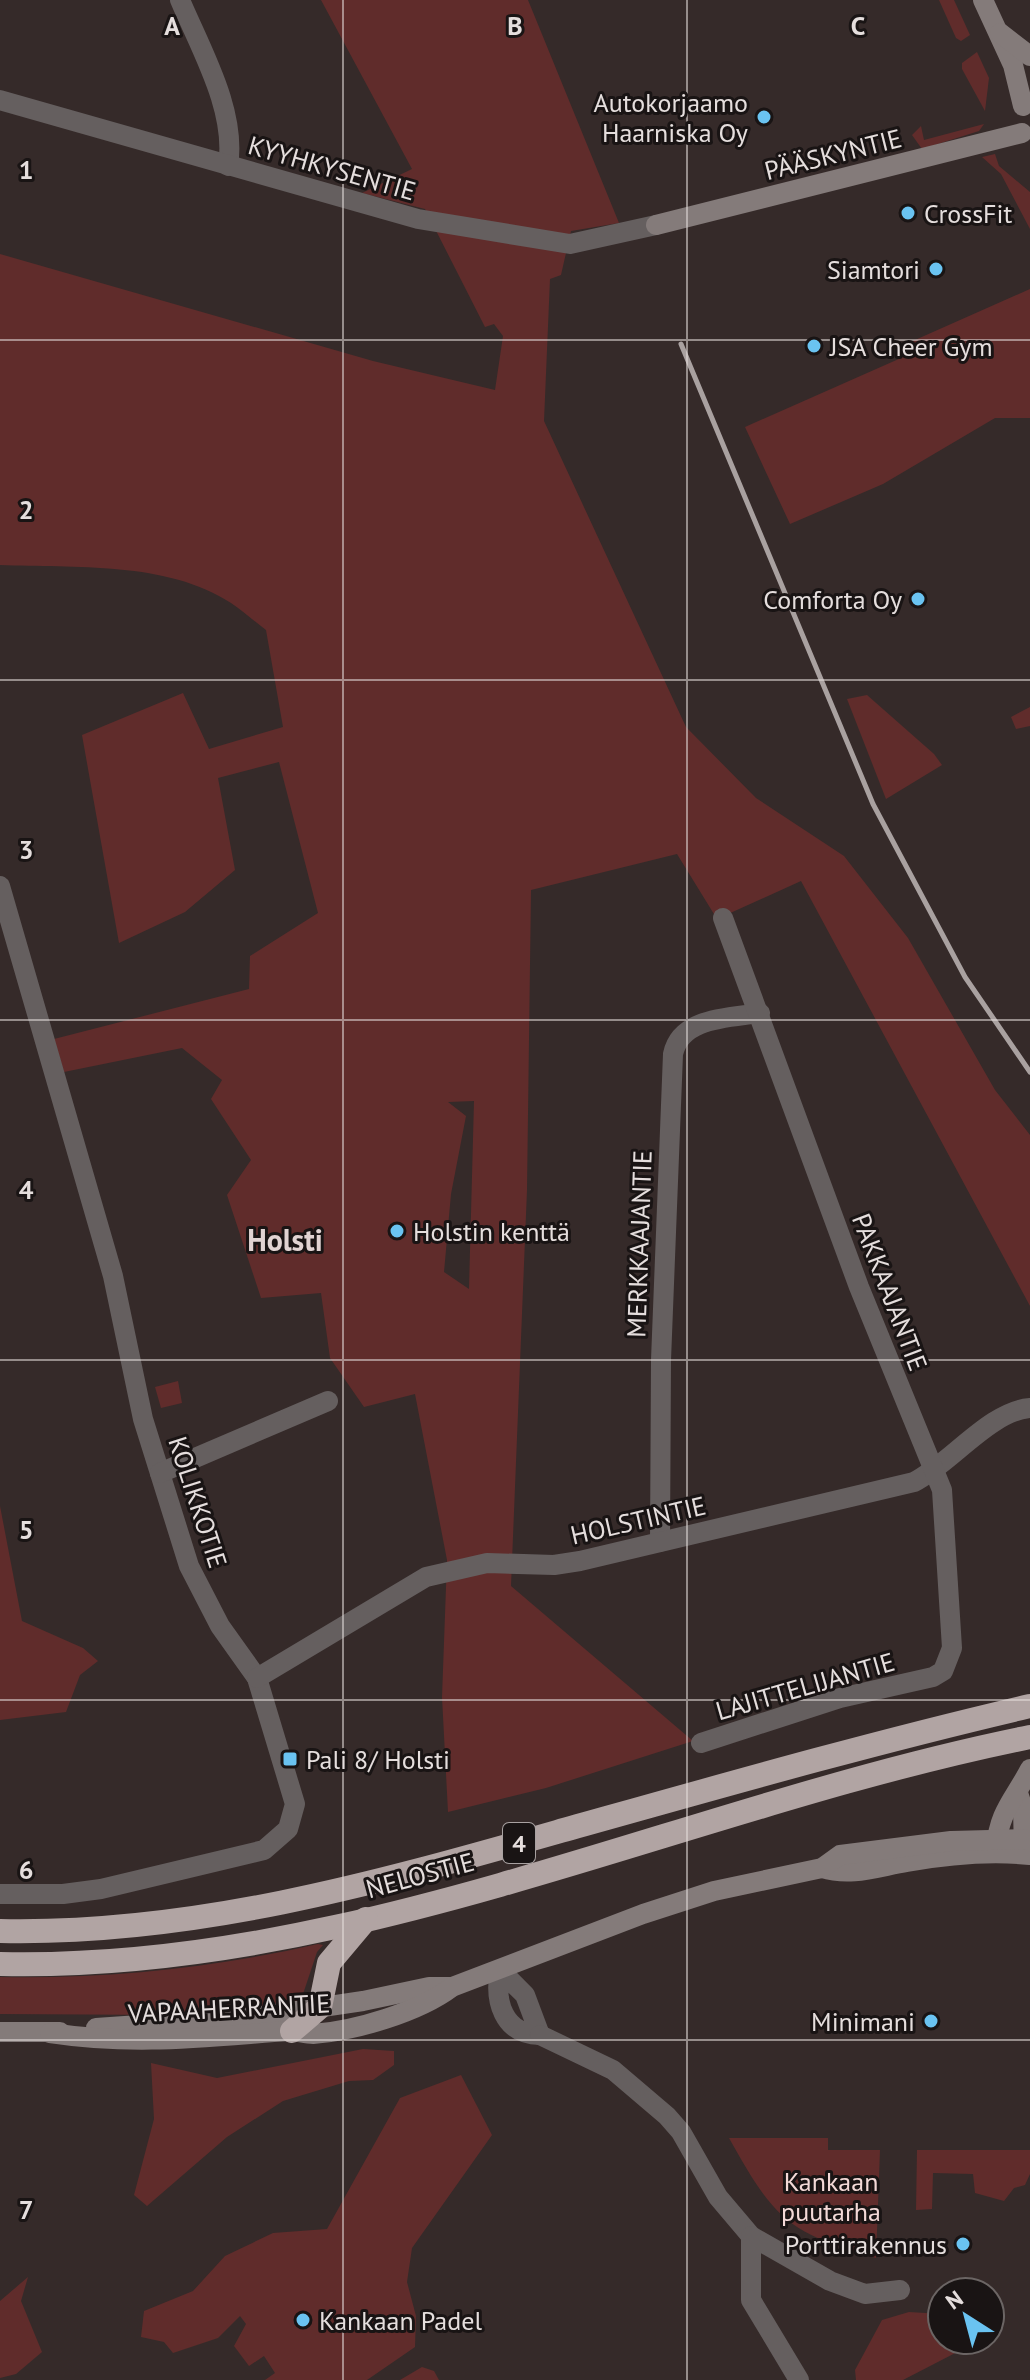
<svg xmlns="http://www.w3.org/2000/svg" width="1030" height="2380" font-family="'PT Sans',sans-serif">
<style>
.green{fill:#602c2b;fill-rule:evenodd}
.lines{fill:none;stroke-linecap:round;stroke-linejoin:round}
.street{stroke:#655f5f;stroke-width:20}
.secondary{stroke:#847b7a;stroke-width:20}
.highway{stroke:#b1a4a3;stroke-width:24}
.rail{stroke:#a9a1a0;stroke-width:5}
.grid{fill:none;stroke:#e5dedd;stroke-width:2;stroke-opacity:0.55}
.poi-dot{fill:#6ac3f1;stroke:#191414;stroke-width:3}
.labels{text-anchor:middle;dominant-baseline:central;stroke-width:6;stroke-linejoin:round;paint-order:stroke}
.shield{fill:#191414;stroke:#a8a1a1;stroke-width:2}
.shield-label{font-size:24px;font-weight:bold;fill:#e5dedd}
.poi-label{font-size:26px;fill:#e5dedd;stroke:#191414;text-anchor:end}
.street-label{font-size:26px;fill:#e5dedd;stroke:#191414}
.park-label{font-size:26px;fill:#f3d9d7;stroke:#191414}
.quarter-label{font-size:30px;font-weight:bold;fill:#e1d3d2;stroke:#191414}
.grid-label{font-size:26px;text-anchor:middle;font-weight:bold;fill:#e5dedd;stroke:#191414;stroke-width:6;stroke-linejoin:round;paint-order:stroke}
</style>
<rect width="100%" height="100%" fill="#352a29"/>
<g class="green">
<path d="M321,0H528L619,223L571,231L561,275L550,279L544,421L686,727L756,798L844,856L908,938L995,1090L1030,1135V1306L801,881L717,919L677,854L531,890L527,1190L511,1586L693,1741L546,1788L448,1812L442,1697L447,1560L415,1394L364,1407L330,1358L321,1293L261,1298L227,1195L251,1160L211,1099L222,1080L182,1048L64,1072L54,1039L249,989L250,956L318,913L279,762L218,778L235,870L185,912L119,943L82,735L183,693L209,749L283,727L266,630C254,621 243,611 231,603C167,561 74,568 0,565V254L373,361L495,390L503,336L494,324L485,327L425,209L362,193L412,169ZM474,1101L469,1289L444,1272L451,1194L466,1116L448,1102Z"/>
<polygon points="939,0 954,0 970,35 961,41 956,38"/>
<polygon points="977,52 989,78 985,111 962,69 962,63"/>
<polygon points="984,124 979,131 922,149 912,135 921,126 924,140"/>
<polygon points="995,154 999,166 1030,192 1030,229 1001,174 982,157"/>
<polygon points="1030,289 1030,418 995,418 883,484 790,524 745,427 901,358 897,348"/>
<polygon points="867,695 934,754 942,765 886,799 847,699"/>
<polygon points="1030,707 1030,726 1016,729 1011,717"/>
<polygon points="178,1381 182,1403 161,1408 155,1387"/>
<polygon points="0,1506 22,1621 83,1648 98,1661 80,1675 66,1712 0,1720"/>
<path d="M318,1944L323,1945L317,1952L300,2003L171,2015L0,2014V1977C107,1979 213,1968 318,1944Z"/>
<polygon points="363,2049 394,2051 394,2065 373,2080 349,2081 283,2101 227,2137 147,2206 134,2195 154,2119 151,2063 217,2078"/>
<polygon points="461,2075 492,2135 412,2248 407,2282 416,2316 415,2347 367,2380 265,2380 275,2373 264,2356 249,2366 234,2346 246,2324 240,2316 218,2338 173,2353 164,2342 141,2337 144,2311 193,2291 225,2256 273,2233 327,2229 400,2098"/>
<path d="M729,2138H828V2150H880L876,2258C787,2233 773,2217 729,2138Z"/>
<polygon points="917,2150 1030,2150 1030,2174 1025,2185 1014,2188 1004,2201 975,2193 973,2174 933,2173 932,2209 916,2210"/>
<polygon points="28,2277 21,2301 42,2352 16,2374 0,2378 0,2301"/>
<polygon points="909,2312 942,2314 942,2340 966,2340 963,2349 903,2380 856,2380 855,2370 882,2320"/>
<polygon points="422,2367 434,2371 439,2380 400,2380"/>
</g>
<g class="lines">
<g class="street">
<path d="M180,0C201,50 237,111 228,166"/>
<polyline points="0,100 418,219 570,244 656,225"/>
<polyline points="0,886 113,1276 143,1419 189,1566 220,1626 257,1678 295,1804 288,1829 264,1850 101,1889 63,1894 0,1894"/>
<polyline points="160,1473 328,1401"/>
<path d="M660,1542L661,1360L673,1054C681,1017 729,1018 760,1013"/>
<path d="M257,1678L426,1577L487,1563L554,1565L580,1561L914,1482C951,1463 990,1411 1030,1408"/>
<polyline points="701,1743 840,1698 933,1677 943,1671 952,1648 942,1490 859,1287 723,918"/>
<path d="M500,1970L525,1995L540,2035C503,2034 494,2001 500,1970Z"/>
<polyline points="540,2035 613,2070 667,2116 681,2132 718,2197 751,2236 830,2281 865,2294 900,2290"/>
<polyline points="751,2236 751,2300 799,2380"/>
</g>
<g class="secondary">
<polyline points="983,0 1013,65 1023,106"/>
<polyline points="1000,33 1030,56"/>
<polyline points="656,225 1022,133"/>
<polyline points="1018,1793 1023,1808 1024,1852"/>
<path d="M996,1848C999,1811 1014,1800 1030,1769"/>
<path d="M822,1868C851,1877 877,1867 907,1862C946,1855 990,1851 1030,1855"/>
<polyline points="96,2028 255,2017 363,2001 429,1987 452,1987"/>
<polyline points="0,2032 60,2032"/>
<path d="M50,2033C136,2046 204,2037 289,2031C297,2031 305,2034 313,2034C355,2031 419,2012 452,1987L643,1914L714,1891L822,1868L840,1855L951,1841L1030,1839"/>
</g>
<g class="highway">
<path d="M0,1931C192,1935 374,1884 557,1832C714,1788 871,1743 1030,1706"/>
<path d="M0,1964C356,1972 686,1806 1030,1737"/>
<polyline points="292,2031 320,2007 329,1963 366,1919"/>
</g>
<polyline class="rail" points="681,344 873,804 965,977 1030,1072"/>
</g>
<path class="grid" d="M343,0V2380M687,0V2380M0,340H1030M0,680H1030M0,1020H1030M0,1360H1030M0,1700H1030M0,2040H1030"/>
<g class="poi-dot">
<circle cx="764" cy="117" r="8"/>
<circle cx="908" cy="213" r="8"/>
<circle cx="936" cy="269" r="8"/>
<circle cx="814" cy="346" r="8"/>
<circle cx="918" cy="599" r="8"/>
<circle cx="397" cy="1231" r="8"/>
<rect x="282" y="1751" width="16" height="16" rx="4"/>
<circle cx="931" cy="2021" r="8"/>
<circle cx="963" cy="2244" r="8"/>
<circle cx="303" cy="2320" r="8"/>
</g>
<g class="labels">
<rect class="shield" x="503" y="1823" width="32" height="40" rx="6"/>
<g class="shield-label">
<text x="519" y="1843">4</text>
</g>
<g class="poi-label">
<text x="748" y="102">Autokorjaamo<tspan x="748" dy="30">Haarniska Oy</tspan></text>
<text x="924" y="213" text-anchor="start">CrossFit</text>
<text x="920" y="269">Siamtori</text>
<text x="830" y="346" text-anchor="start">JSA Cheer Gym</text>
<text x="902" y="599">Comforta Oy</text>
<text x="413" y="1231" text-anchor="start">Holstin kenttä</text>
<text x="306" y="1759" text-anchor="start">Pali 8/ Holsti</text>
<text x="915" y="2021">Minimani</text>
<text x="947" y="2244">Porttirakennus</text>
<text x="319" y="2320" text-anchor="start">Kankaan Padel</text>
</g>
<g class="street-label">
<text transform="translate(833 154) rotate(-14)">PÄÄSKYNTIE</text>
<text transform="translate(332 168) rotate(16)">KYYHKYSENTIE</text>
<text transform="translate(639 1244) rotate(-88)">MERKKAAJANTIE</text>
<text transform="translate(890 1292) rotate(69)">PAKKAAJANTIE</text>
<text transform="translate(198 1502) rotate(72)">KOLIKKOTIE</text>
<text transform="translate(638 1520) rotate(-13)">HOLSTINTIE</text>
<text transform="translate(805 1686) rotate(-16)">LAJITTELIJANTIE</text>
<text transform="translate(420 1875) rotate(-15)">NELOSTIE</text>
<text transform="translate(229 2008) rotate(-3)">VAPAAHERRANTIE</text>
</g>
<g class="park-label">
<text x="831" y="2181">Kankaan<tspan x="831" dy="30">puutarha</tspan></text>
</g>
<g class="quarter-label">
<text x="285" y="1239">Holsti</text>
</g>
</g>
<g class="grid-label">
<text x="172" y="35">A</text>
<text x="515" y="35">B</text>
<text x="858" y="35">C</text>
<text x="26" y="179">1</text>
<text x="26" y="519">2</text>
<text x="26" y="859">3</text>
<text x="26" y="1199">4</text>
<text x="26" y="1539">5</text>
<text x="26" y="1879">6</text>
<text x="26" y="2219">7</text>
</g>
<g transform="translate(966 2316) rotate(324)"><circle r="38" fill="#191414" stroke="#6b6564" stroke-width="2"/>
<path d="M0-6L14 30L0 20L-14 30Z" fill="#6ac3f1"/>
<text y="-12" font-size="22" font-weight="bold" text-anchor="middle" fill="#e5dedd">N</text>
</g>
</svg>
